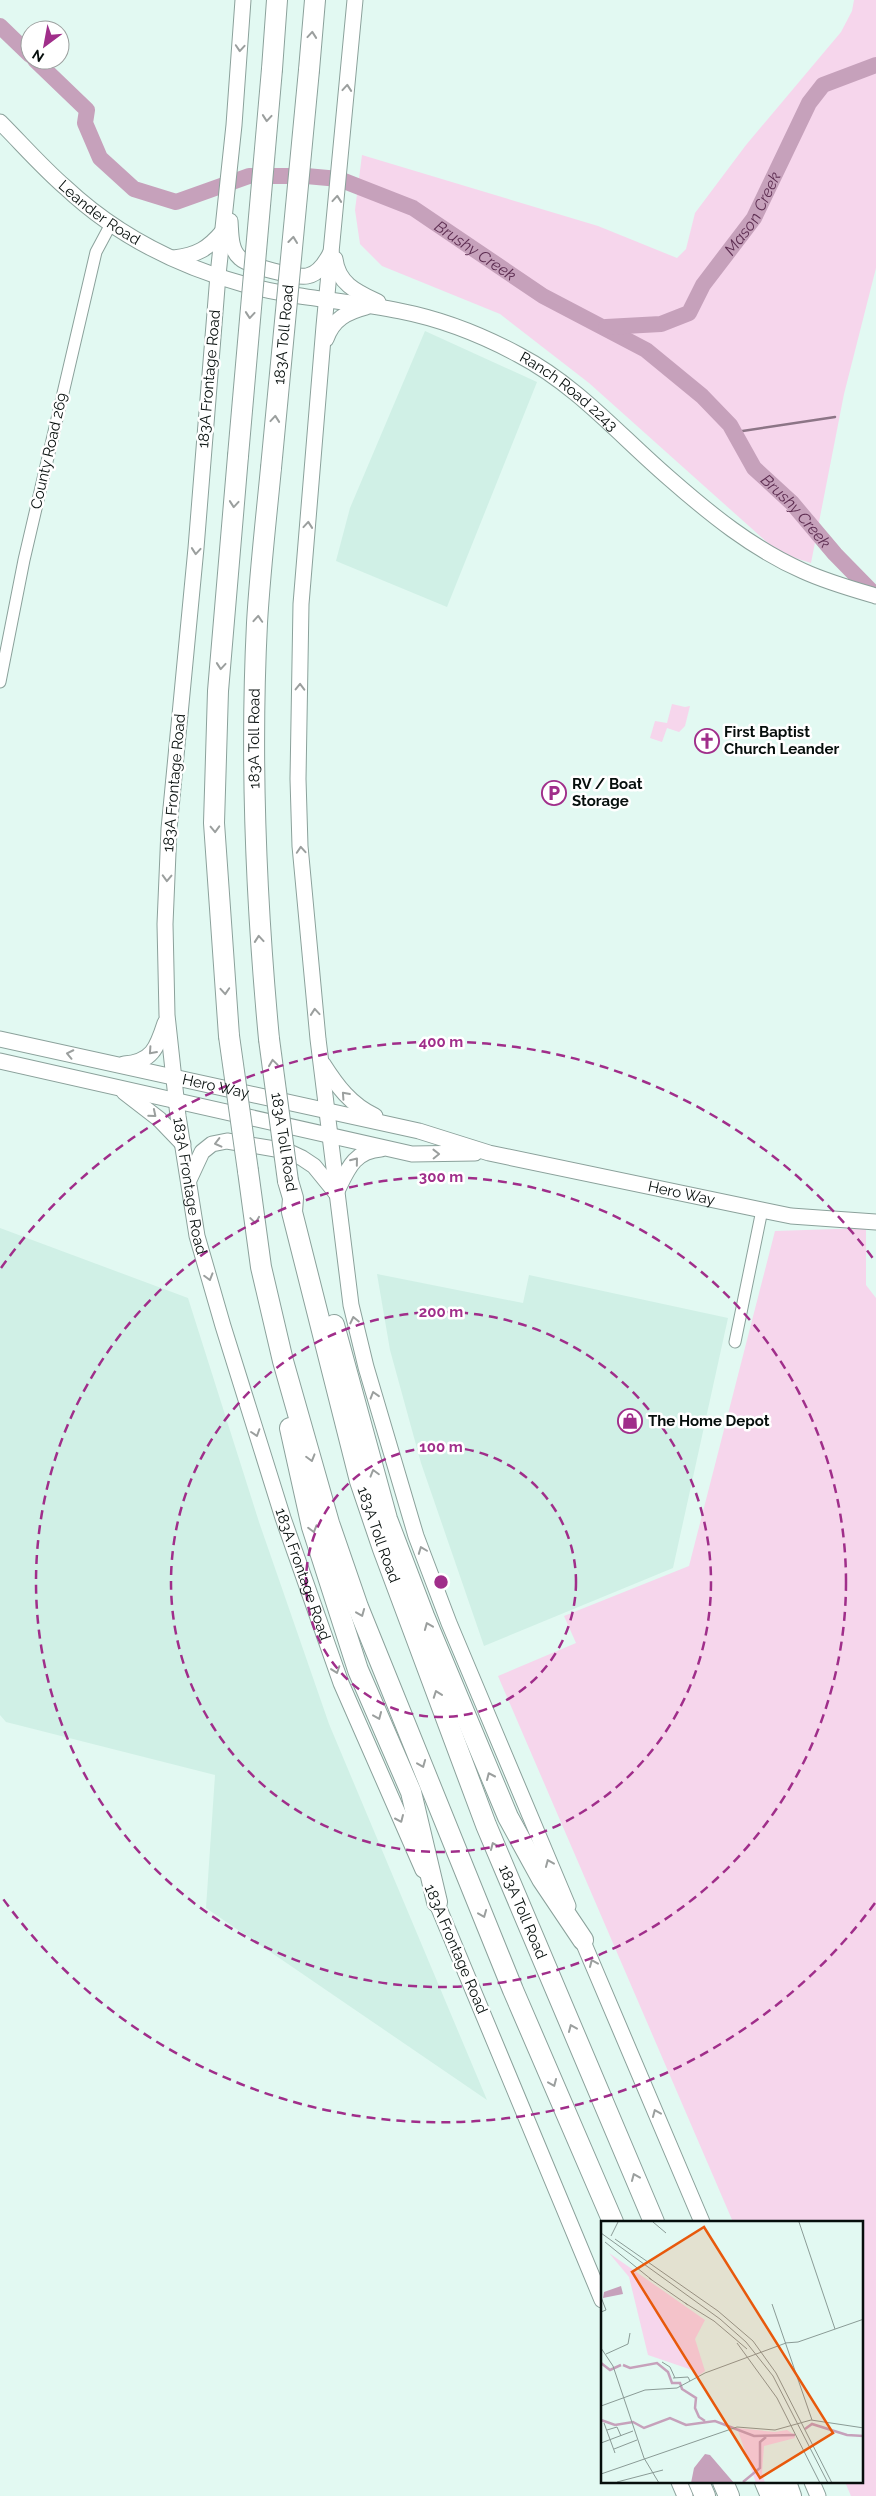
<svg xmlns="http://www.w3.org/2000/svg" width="876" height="2496" font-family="Raleway,sans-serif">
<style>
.built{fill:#d0f0e6}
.green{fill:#f6d6ec}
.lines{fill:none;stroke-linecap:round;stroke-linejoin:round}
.stream{stroke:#8c7586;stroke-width:2.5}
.river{stroke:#c6a1bb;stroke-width:16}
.street-casing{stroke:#8ba19b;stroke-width:13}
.secondary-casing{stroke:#8ba19b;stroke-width:17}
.highway-casing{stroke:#8ba19b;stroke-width:22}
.street{stroke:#fff;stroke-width:11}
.secondary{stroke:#fff;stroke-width:15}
.highway{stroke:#fff;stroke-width:20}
.highway-bridge-casing{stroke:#8ba19b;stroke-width:22;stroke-linecap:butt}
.highway-bridge{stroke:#fff;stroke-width:20}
.oneway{stroke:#9b9f9e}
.ring{fill:none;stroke:#a02e8a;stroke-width:2.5;stroke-dasharray:9 6}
.labels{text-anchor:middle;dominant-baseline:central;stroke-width:5;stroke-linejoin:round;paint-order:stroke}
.street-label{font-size:15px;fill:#060e0c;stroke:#fff}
.poi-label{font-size:15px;font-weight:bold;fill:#060e0c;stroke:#fff;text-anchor:start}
.water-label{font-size:16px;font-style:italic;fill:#5e2e52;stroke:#fff}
.inset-river{fill:none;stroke:#c6a1bb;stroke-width:2.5}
.inset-road{fill:none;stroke:#8a9b96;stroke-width:1}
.view{fill:#e8590c;fill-opacity:0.15;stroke:#e8590c;stroke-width:2.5}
.inset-edge{fill:none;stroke:#060e0c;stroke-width:2.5}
.centre{fill:#a02e8a;stroke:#fff;stroke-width:2.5}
.ring-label{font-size:15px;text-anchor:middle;font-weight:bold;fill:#a02e8a;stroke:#fff;stroke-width:5;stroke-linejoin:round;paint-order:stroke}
</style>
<rect width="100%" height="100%" fill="#e2f9f2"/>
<g class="built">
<polygon points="425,331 537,382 447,607 336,561 350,508"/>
<polygon points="0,1228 188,1298 259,1522 329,1724 487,2100 206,1908 215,1775 6,1722 0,1715"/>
<polygon points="377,1274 523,1303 529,1275 728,1318 673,1568 484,1646 421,1463 390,1350"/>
</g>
<g class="green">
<polygon points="854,0 876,0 876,268 844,394 811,563 779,553 589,383 500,314 382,266 360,244 355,210 362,155 598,226 677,258 686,249 695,213 746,145 841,32 852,11"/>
<polygon points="672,704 685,707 690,706 685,726 679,732 667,728 662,742 650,738 655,721 667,723"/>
<polygon points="866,1228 866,1285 876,1298 876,2496 851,2496 845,2482 862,2482 862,2222 733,2222 498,1676 576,1643 564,1616 689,1566 775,1231"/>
</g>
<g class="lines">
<polyline class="stream" points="736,432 835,417"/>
<g class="river">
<polyline points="0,26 30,55"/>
<path id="s1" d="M35,60L87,110L85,123L100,158L134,189L176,202L249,176H306L339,179L413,208L543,296L646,350L702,396L730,425L754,468L792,503L835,554L876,596"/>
<path id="s2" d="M606,327L661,324L689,313L703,285L754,218L809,103L823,85L876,65"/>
</g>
<defs>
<g id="street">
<polyline points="0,682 24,560 96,252 111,224"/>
<polyline points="735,1342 762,1210"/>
</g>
<g id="secondary">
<path id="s3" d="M243,0L234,125L218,275L196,548L169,829L165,924L167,1015L178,1116L197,1236L223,1326L283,1518L341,1683L423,1870"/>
<polyline points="355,0 324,326 301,604 298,779 300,846 318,1039 351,1305 366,1367 416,1536 449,1623 568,1906"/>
<path id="s4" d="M0,122C21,143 42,167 65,187C115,234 178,266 243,284C294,299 348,300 400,311C441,319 482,335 519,355C578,386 620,436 669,478C710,514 753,549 803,571C827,582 852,589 876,596"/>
<path d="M230,221C231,233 230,250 240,258C248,266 296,278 307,276C319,274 326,262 331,252"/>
<path d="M174,258C197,255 208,249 223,231"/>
<path d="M335,259C338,284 357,292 378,302"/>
<path d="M326,339C333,319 347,312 366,307"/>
<path id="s5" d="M0,1039L419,1131L489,1153L762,1210L791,1216L876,1222"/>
<polyline points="0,1061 412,1154 475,1153"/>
<path d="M124,1064C152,1062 157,1048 165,1023"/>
<path d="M323,1064C337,1086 351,1105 375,1116"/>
<polyline points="124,1092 159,1119 183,1144"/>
<polyline points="189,1180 202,1152 212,1144 227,1141 287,1151 302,1158 314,1166 336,1193"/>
<path d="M336,1193C347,1171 353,1151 381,1149"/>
<polyline points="433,1894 602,2300"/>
<polyline points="578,1930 702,2222"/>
<polyline points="679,2482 685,2496"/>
<polyline points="812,2482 818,2496"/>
</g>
<g id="highway">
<polyline points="272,69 277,0"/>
<polyline points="309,70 315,0"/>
<polyline points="229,1036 214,823 218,691 238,456"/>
<path id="s6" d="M269,1039C256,901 250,762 257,623C260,571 266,520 271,468"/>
<polyline points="248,1171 261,1267 283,1361 329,1523 358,1607 513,1990 613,2222"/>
<path id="s7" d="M288,1181L293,1198L292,1212L360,1481L383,1549L486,1825L654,2222"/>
<polyline points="334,1325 387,1519 424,1616 508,1817 542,1879 583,1940"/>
<polyline points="290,1428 312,1527 358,1670 411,1792 437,1902"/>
<polyline points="699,2482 705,2496"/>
<polyline points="723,2482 729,2496"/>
<polyline points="765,2482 771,2496"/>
<polyline points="786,2482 791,2496"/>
</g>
</defs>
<use href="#street" class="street-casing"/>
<use href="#secondary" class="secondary-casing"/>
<use href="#highway" class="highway-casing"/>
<use href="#street" class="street"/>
<use href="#secondary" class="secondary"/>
<use href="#highway" class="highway"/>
<defs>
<g id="highway-bridge">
<polyline points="238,456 272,69"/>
<path id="s8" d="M271,468L309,70"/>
<polyline points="229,1036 248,1171"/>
<polyline points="269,1039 288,1181"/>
</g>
</defs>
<use href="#highway-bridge" class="highway-bridge-casing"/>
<use href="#highway-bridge" class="highway-bridge"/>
</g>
<defs><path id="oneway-chevron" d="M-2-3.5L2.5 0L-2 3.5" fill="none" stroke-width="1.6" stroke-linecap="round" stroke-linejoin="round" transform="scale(1.25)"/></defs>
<g class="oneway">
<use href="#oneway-chevron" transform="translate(312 35) rotate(-85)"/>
<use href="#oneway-chevron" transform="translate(240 48) rotate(94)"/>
<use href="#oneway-chevron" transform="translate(347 88) rotate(-85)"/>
<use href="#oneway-chevron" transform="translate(267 118) rotate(95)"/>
<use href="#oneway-chevron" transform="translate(337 199) rotate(-85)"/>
<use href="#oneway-chevron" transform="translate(293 240) rotate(-84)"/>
<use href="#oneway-chevron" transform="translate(250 315) rotate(95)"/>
<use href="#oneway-chevron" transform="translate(275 419) rotate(-85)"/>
<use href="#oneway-chevron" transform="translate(234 504) rotate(95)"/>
<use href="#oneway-chevron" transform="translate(308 525) rotate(-85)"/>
<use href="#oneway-chevron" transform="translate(196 551) rotate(95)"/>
<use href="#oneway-chevron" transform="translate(258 619) rotate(-86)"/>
<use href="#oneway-chevron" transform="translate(221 666) rotate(95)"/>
<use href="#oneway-chevron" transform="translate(300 687) rotate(-89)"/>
<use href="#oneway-chevron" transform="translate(215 829) rotate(88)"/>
<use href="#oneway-chevron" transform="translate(301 850) rotate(-94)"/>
<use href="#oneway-chevron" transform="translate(167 878) rotate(92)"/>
<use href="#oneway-chevron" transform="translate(259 939) rotate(-95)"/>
<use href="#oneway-chevron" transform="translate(225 991) rotate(86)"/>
<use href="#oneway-chevron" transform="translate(315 1012) rotate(-95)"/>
<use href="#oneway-chevron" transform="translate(152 1051) rotate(132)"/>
<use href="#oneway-chevron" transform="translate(70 1054) rotate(-168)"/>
<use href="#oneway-chevron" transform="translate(273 1063) rotate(-98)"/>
<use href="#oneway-chevron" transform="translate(345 1095) rotate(-132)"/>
<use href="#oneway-chevron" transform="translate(153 1114) rotate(40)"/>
<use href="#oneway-chevron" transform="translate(218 1143) rotate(166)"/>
<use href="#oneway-chevron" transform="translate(436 1154) rotate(-1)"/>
<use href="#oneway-chevron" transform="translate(355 1161) rotate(-51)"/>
<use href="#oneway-chevron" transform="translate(255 1220) rotate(82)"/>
<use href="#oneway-chevron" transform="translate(209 1277) rotate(74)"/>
<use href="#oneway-chevron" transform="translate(354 1320) rotate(-103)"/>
<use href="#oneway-chevron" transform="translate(374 1395) rotate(-107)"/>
<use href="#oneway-chevron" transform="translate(256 1433) rotate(72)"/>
<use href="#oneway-chevron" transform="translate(311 1458) rotate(74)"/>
<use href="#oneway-chevron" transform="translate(374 1473) rotate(-106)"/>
<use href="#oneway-chevron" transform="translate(313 1529) rotate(74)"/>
<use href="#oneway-chevron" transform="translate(422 1550) rotate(-111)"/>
<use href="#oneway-chevron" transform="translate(361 1613) rotate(68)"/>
<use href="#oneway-chevron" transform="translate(428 1626) rotate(-112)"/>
<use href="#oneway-chevron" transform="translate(336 1670) rotate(71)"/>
<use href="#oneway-chevron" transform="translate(437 1694) rotate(-110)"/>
<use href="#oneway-chevron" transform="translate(378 1716) rotate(67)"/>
<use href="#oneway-chevron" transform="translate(422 1764) rotate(68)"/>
<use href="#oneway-chevron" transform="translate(490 1776) rotate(-114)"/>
<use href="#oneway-chevron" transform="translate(400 1819) rotate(66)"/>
<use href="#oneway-chevron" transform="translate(494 1846) rotate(-113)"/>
<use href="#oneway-chevron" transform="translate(549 1863) rotate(-113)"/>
<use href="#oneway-chevron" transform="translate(483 1914) rotate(68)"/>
<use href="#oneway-chevron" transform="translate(593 1963) rotate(-113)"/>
<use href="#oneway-chevron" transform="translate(572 2028) rotate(-113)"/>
<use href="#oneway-chevron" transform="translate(553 2083) rotate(67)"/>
<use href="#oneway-chevron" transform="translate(656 2113) rotate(-113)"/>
<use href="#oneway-chevron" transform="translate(635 2177) rotate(-113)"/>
</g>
<g class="ring">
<circle cx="441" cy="1582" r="135"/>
<circle cx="441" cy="1582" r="270"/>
<circle cx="441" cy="1582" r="405"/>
<path d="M875 1903A540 540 0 0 1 1 1896M1 1268A540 540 0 0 1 875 1261"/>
</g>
<defs>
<symbol id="church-ring" viewBox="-11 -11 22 22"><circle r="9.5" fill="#fff" stroke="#a02e8a" stroke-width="1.5"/><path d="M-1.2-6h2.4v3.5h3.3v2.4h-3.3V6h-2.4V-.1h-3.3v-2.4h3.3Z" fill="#a02e8a"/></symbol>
<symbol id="parking-ring" viewBox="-11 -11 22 22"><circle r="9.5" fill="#fff" stroke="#a02e8a" stroke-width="1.5"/><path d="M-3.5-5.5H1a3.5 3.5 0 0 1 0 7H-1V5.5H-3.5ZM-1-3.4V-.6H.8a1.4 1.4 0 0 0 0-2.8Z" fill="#a02e8a"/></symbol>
<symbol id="shop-ring" viewBox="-11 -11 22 22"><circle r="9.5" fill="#fff" stroke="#a02e8a" stroke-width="1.5"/><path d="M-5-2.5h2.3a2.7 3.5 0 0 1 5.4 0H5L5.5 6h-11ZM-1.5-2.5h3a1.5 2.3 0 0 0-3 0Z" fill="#a02e8a"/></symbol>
</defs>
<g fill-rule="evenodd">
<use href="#church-ring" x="693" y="727" width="28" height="28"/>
<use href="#parking-ring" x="540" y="779" width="28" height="28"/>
<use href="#shop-ring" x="616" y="1407" width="28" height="28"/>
</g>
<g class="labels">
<g class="street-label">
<text stroke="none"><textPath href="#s4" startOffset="135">Leander Road</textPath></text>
<text stroke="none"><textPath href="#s8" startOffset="134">183A Toll Road</textPath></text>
<text transform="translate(209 379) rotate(-85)">183A Frontage Road</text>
<text stroke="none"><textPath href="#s4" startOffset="645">Ranch Road 2243</textPath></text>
<text transform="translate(49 451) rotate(-77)">County Road 269</text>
<text stroke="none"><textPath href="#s6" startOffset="301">183A Toll Road</textPath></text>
<text transform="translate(174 783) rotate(-85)">183A Frontage Road</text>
<text stroke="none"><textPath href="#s5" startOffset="221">Hero Way</textPath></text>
<text transform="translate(284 1142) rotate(81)">183A Toll Road</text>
<text stroke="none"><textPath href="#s3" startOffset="1191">183A Frontage Road</textPath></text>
<text stroke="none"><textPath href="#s5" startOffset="699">Hero Way</textPath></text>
<text stroke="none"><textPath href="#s7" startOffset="366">183A Toll Road</textPath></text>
<text stroke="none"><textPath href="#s3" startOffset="1596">183A Frontage Road</textPath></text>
<text stroke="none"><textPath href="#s7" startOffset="770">183A Toll Road</textPath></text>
<text transform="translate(456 1949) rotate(67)">183A Frontage Road</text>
</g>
<g class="poi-label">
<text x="724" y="732">First Baptist<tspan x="724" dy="17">Church Leander</tspan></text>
<text x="572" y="784">RV / Boat<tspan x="572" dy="17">Storage</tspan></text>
<text x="648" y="1421">The Home Depot</text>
</g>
<g class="water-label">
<text stroke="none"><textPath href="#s2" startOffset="204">Mason Creek</textPath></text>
<text stroke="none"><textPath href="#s1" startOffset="536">Brushy Creek</textPath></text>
<text stroke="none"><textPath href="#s1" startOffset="956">Brushy Creek</textPath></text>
</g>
</g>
<g transform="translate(601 2221)">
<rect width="262" height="262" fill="#e2f9f2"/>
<path d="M8,32L104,99L94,118L104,150L97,155L94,150L47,134L28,56ZM136,207L174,211L186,209L192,213L194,217L163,225L161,252L164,262H155Z" fill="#f6d6ec"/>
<path d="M20,65L22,73L2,77L3,71ZM104,233L109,234L133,262H90L93,247Z" fill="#c6a1bb"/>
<path class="inset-river" d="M0,142L9,149L20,144M22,144L29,147L56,142L67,151L71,162H79L81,168L95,177L94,187L98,196L104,200M0,199L14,204L32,201L43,207L69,197L85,204L114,200L153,215L194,214M204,208L211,203L246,214L263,215M142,261L159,247V221L165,216"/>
<path class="inset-road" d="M52,1L65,12M198,1L234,108M0,12L119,98L145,121L172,155L227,262M10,15L17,1M14,18L117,90L152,120L175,152L231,262M4,21L51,59M48,57L87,84M0,76L5,89L0,91M84,82L113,100L146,128M171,83L211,199M136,122L176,177L219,262M184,122L197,121L263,98M0,127L12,145L43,237L58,262M5,133L27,123L29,112M61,141L69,146L74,157M72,157L87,156L89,160M0,185L44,169L76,167L104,152L185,122M3,202L14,232M6,209L16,206L20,215M0,222L32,210M13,228L36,219M0,253L136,206L174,209L210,199L263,207M16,261L62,249"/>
<path class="view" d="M103,6L232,212L159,257L31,51Z"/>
<rect width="262" height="262" class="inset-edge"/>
</g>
<circle cx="441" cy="1582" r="8" class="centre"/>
<g class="ring-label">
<text x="441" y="1047">400 m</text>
<text x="441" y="1182">300 m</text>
<text x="441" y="1317">200 m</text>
<text x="441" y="1452">100 m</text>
</g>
<g transform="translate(45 45) rotate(212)"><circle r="24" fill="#ffffff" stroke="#9b9f9e"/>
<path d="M0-4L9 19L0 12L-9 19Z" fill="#a02e8a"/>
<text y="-8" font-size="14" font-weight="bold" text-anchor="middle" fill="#060e0c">N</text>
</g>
</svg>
